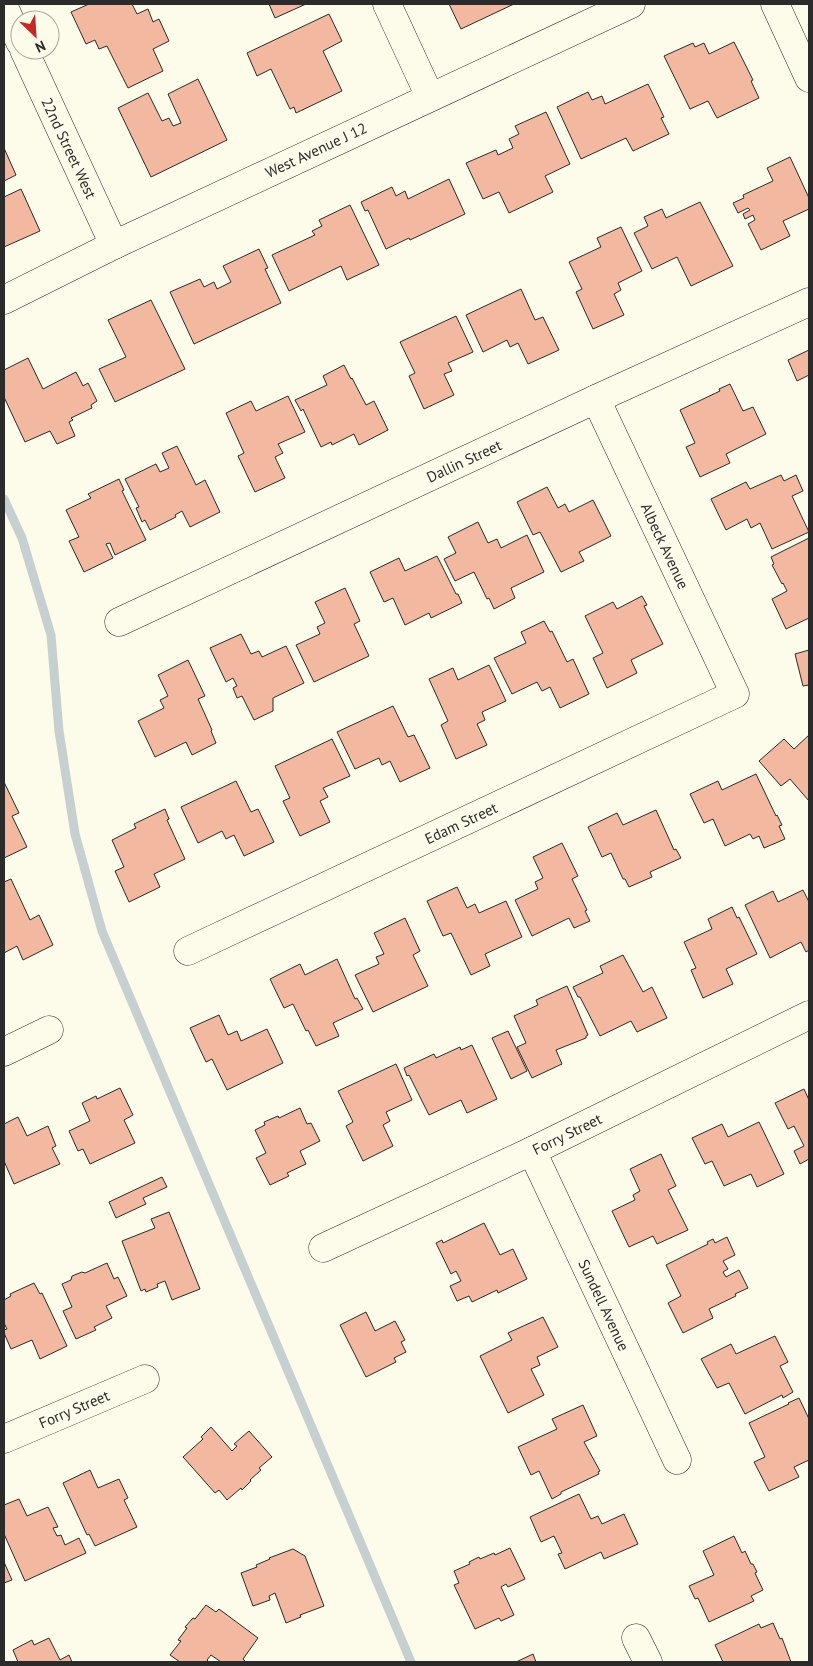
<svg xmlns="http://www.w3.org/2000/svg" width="813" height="1666" font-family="'PT Sans',sans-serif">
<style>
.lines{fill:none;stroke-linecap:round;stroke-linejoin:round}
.stream{stroke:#c7d0d0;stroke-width:9}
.building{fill:#f2b8a0;stroke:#2b2b2b}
.minor-casing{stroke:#2b2b2b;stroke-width:29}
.minor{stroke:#fdfbea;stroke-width:28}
.labels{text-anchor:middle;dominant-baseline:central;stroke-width:4;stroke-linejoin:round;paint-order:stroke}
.street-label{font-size:15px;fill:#2b2b2b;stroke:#fdfbea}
</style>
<rect width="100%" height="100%" fill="#fdfbea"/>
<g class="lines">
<polyline class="stream" points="4,499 22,538 51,635 59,731 75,834 102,931 411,1662"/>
</g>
<g class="building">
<polygon points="89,4 132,4 137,14 148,9 153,22 159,19 169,41 153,49 163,71 128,88 107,46 99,49 95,40 86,44 71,12"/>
<polygon points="269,4 306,4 275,18"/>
<polygon points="449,4 514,4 461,29"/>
<polygon points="329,14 342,41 323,51 342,91 296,113 294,107 290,109 271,69 257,76 247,53"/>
<polygon points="734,42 753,80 751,81 759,98 717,118 708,101 690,109 664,56 693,43 695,47 704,43 709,54"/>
<polygon points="198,79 227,140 151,177 118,108 148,93 162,121 169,118 173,126 181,123 168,94"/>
<polygon points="648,84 664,117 661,118 669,134 633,151 626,138 581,159 557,107 588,92 592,100 602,96 605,104"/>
<polygon points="546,112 570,164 545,176 553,192 509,213 499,192 483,199 466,163 496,150 498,155 513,148 509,139 519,134 515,126"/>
<polygon points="4,148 16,175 4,181"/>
<polygon points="790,157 809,198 809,209 783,221 790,236 761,250 748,224 755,220 753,215 745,219 743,214 750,210 748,208 738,213 733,203 744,198 743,195 773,181 767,168"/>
<polygon points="449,179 465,214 410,240 409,238 386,249 368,210 365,211 361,202 392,187 396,196 405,191 408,199"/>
<polygon points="21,189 40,231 4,247 4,197"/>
<polygon points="700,202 733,266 691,286 677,257 652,269 634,233 648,226 644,217 662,209 666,218"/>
<polygon points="350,205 379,265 347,280 341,266 289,291 272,255 315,235 312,231 322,226 319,220"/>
<polygon points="621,227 642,271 618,283 621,290 614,294 624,315 593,329 576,292 582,289 569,262 601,247 597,238"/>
<polygon points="259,249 268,268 265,269 281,303 194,344 170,292 200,279 204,287 214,282 217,289 231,282 223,266"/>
<polygon points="521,289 535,320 543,317 559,350 528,364 518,343 510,347 507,340 483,352 466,315"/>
<polygon points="151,300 185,369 115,402 99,369 126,357 108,320"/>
<polygon points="456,316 473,352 448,363 452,371 444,374 454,395 424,409 409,376 415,373 400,342"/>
<polygon points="809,350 809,375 797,381 788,360"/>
<polygon points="28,358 43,389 76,372 83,386 88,383 97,401 91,405 92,408 71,418 73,420 69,422 75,436 57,444 50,431 25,442 4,397 4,370"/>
<polygon points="344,365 351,379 352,378 366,405 374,401 388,430 359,445 354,434 332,445 331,442 321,447 303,409 301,411 295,400 327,385 323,376"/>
<polygon points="730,384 743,411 753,407 766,434 726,454 730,463 700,477 686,447 695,443 680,410 720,391 719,389"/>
<polygon points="288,396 305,432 278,444 283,453 275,457 285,478 255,492 238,456 244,453 226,413 251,401 256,411"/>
<polygon points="177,446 196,485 205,480 220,512 190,527 182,511 175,515 176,517 150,530 145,520 142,522 136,508 139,507 125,479 156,464 160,472 169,468 162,453"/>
<polygon points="781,475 784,481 796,475 803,491 792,496 809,532 772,549 760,523 751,528 747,519 726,530 711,499 746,482 750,489"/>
<polygon points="119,479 124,490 122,491 146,540 115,555 110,543 106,544 113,558 84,572 69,541 79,537 66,510 91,498 88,494"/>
<polygon points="547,487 558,508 565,504 569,512 593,500 611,536 579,552 584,561 561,572 540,532 533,535 517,502"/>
<polygon points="478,522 488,543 497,539 501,548 527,535 544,572 511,588 515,598 494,609 489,598 487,599 474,572 455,581 444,559 456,553 448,537"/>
<polygon points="809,538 809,618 786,629 772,599 787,591 783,583 782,584 772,565 774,564 771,557"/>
<polygon points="437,556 456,594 458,594 462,603 431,618 429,613 405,625 393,598 384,602 370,572 399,558 405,571"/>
<polygon points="345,588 360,621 354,624 369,656 314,682 296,645 320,634 317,627 325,623 315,602"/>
<polygon points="642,596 647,605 644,606 663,644 631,660 637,673 607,688 593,658 603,653 585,616 613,602 617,609"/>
<polygon points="544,621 550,632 552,631 567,662 573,659 589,694 560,708 550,687 542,691 537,682 512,694 494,658 526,643 521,632"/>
<polygon points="241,634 251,654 259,651 262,657 286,646 304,683 273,698 273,711 254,720 242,696 237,698 233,688 237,686 233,678 226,682 210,648"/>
<polygon points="809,650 809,685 803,686 795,654"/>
<polygon points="188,660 205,696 198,699 212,730 211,731 216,743 192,755 186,742 155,757 138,721 164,708 160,700 168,696 158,675"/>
<polygon points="489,665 506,701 482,712 485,720 477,724 487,745 456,759 441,725 448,721 429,679 453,668 458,680"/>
<polygon points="393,706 408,737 414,735 430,768 400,782 390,761 382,765 379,758 355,769 337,732"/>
<polygon points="809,735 809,801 790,779 781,786 759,761 784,739 794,749"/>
<polygon points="332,739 350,776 323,788 328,797 320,801 330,822 300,836 283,801 290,798 275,766"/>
<polygon points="756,774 776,816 777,815 782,825 779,826 785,839 764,848 759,836 753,839 750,834 725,846 713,819 704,823 690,794 718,781 722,790"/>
<polygon points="236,781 251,812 258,809 274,842 244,856 234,835 226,839 222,831 198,843 181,807"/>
<polygon points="4,782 19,813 12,816 27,847 4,858"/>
<polygon points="165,809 169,819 167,820 185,859 154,874 160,887 129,902 115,871 124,867 112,840 136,828 134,824"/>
<polygon points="656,810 674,850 676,849 681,858 650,872 652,877 629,887 625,879 623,879 611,853 602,857 588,827 617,813 623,825"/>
<polygon points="562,843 578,876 572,879 587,910 585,911 590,921 574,928 569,918 532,936 515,900 538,889 535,882 543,878 533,857"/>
<polygon points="11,879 30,920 39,915 53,945 23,960 17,946 4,953 4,882"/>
<polygon points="457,887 467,908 475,904 479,913 506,901 522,937 485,954 490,966 471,975 451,933 443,936 427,901"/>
<polygon points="803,890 809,902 809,950 806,952 801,942 770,958 745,905 773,891 778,902"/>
<polygon points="732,907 737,918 739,917 757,954 726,969 733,984 703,998 691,970 696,968 684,942 712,929 708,919"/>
<polygon points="405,918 420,951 413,955 428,986 373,1012 355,975 379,964 376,957 384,954 374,933"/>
<polygon points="623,955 643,992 652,987 667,1018 637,1032 631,1021 600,1036 580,997 578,997 573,987 603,973 600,966"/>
<polygon points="337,959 355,999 357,998 363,1009 333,1023 339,1036 316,1046 308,1030 306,1031 293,1004 284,1008 270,979 300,964 305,975"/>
<polygon points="567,986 588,1035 586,1036 586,1038 556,1050 562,1064 532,1078 517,1047 526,1043 514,1016 538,1005 536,1000"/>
<polygon points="219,1015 228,1035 237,1031 241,1041 267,1029 283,1063 227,1090 212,1059 206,1062 190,1028"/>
<polygon points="508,1031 527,1071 511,1079 492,1038"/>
<polygon points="472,1045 497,1099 467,1113 461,1100 429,1115 409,1075 407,1076 404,1068 434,1054 436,1058 460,1047 461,1050"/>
<polygon points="396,1064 412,1100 386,1112 390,1121 383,1125 393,1146 363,1161 346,1126 353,1122 338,1091"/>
<polygon points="120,1088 133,1115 124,1120 135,1143 90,1164 83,1149 78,1151 69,1131 90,1121 82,1103 96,1096 97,1099"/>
<polygon points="804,1089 809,1100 809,1159 800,1164 794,1151 804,1146 794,1126 788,1129 775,1103"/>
<polygon points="300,1108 307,1124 311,1123 320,1141 300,1151 306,1164 287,1173 289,1176 270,1185 256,1158 266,1153 255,1130 265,1125 264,1122 278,1116 279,1118"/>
<polygon points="18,1117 27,1136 48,1126 56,1146 52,1148 60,1164 14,1184 4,1161 4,1124"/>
<polygon points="759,1122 784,1174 757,1187 751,1174 724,1186 712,1161 705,1164 692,1138 722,1124 728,1137"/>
<polygon points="661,1154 676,1186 668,1190 688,1230 657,1244 653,1236 629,1247 612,1211 635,1200 633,1195 640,1191 630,1169"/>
<polygon points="162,1177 167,1187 143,1198 146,1204 116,1218 109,1202"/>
<polygon points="169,1212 200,1289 172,1300 165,1281 157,1284 158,1287 146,1292 145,1289 141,1291 122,1241 155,1228 151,1219"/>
<polygon points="484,1223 500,1255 513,1249 527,1279 498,1293 497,1290 472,1302 469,1296 457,1301 450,1286 461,1281 456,1271 451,1274 436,1243 442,1240 443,1243"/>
<polygon points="727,1237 735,1255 723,1261 728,1269 723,1272 726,1277 739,1270 748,1288 735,1294 736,1296 709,1309 713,1318 683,1333 668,1303 681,1296 666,1265 708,1244 707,1242 713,1239 715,1243"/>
<polygon points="107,1263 114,1279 118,1277 127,1296 106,1306 112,1318 94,1327 96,1330 76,1339 63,1311 72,1307 62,1284 71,1280 72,1276 82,1272 85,1273"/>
<polygon points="34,1283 40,1294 42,1293 67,1346 40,1359 32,1340 11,1349 4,1333 4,1330 7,1329 4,1323 4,1300 11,1296 10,1294"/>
<polygon points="366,1312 375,1331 395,1321 405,1340 401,1342 406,1352 394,1358 396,1362 366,1377 340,1325"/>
<polygon points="543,1317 558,1347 537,1357 540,1365 531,1369 544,1395 508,1413 480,1356 512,1340 508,1333"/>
<polygon points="775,1336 788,1362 780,1366 793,1392 783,1398 782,1395 745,1414 729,1383 717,1388 701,1359 731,1344 736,1354"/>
<polygon points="799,1398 809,1419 809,1460 794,1467 799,1477 769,1491 754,1462 765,1457 749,1423 789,1404 788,1403"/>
<polygon points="583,1405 597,1436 584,1442 600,1471 598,1472 599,1474 561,1492 561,1494 552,1499 539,1471 531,1475 518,1447 557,1429 552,1419"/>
<polygon points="211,1427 232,1451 237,1446 234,1444 249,1431 272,1457 259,1468 261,1470 250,1480 251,1481 242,1490 241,1488 227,1500 219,1490 215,1493 183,1457 203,1439 201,1437"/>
<polygon points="90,1470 98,1488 119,1479 128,1498 124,1500 137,1527 95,1546 89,1534 87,1535 63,1483"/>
<polygon points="579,1494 591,1519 598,1516 602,1524 624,1514 638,1544 604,1559 601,1552 565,1569 558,1554 562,1553 554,1536 541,1542 530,1517"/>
<polygon points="19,1499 27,1516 48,1507 58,1527 53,1528 57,1536 61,1535 65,1545 79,1538 86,1553 25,1581 4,1534 4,1505"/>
<polygon points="734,1536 742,1553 745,1551 751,1564 753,1564 757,1572 755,1573 763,1590 751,1596 754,1601 709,1622 698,1598 695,1599 689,1586 714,1575 703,1551"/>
<polygon points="510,1548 525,1579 508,1587 506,1584 501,1587 514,1615 501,1621 499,1618 475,1629 454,1585 459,1583 454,1571 470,1564 469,1562 479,1557 480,1559 494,1553 495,1555"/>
<polygon points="293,1549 305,1556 324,1606 300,1615 301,1617 286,1623 275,1593 269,1596 270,1600 253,1606 241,1573 257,1567 256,1565 270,1559 269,1558"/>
<polygon points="4,1562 12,1580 4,1583"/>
<polygon points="206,1605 216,1612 219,1609 258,1638 243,1659 245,1661 244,1662 221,1662 211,1655 207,1660 209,1662 180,1662 170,1655 181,1641 178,1640 187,1628 185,1627 193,1618 195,1619"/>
<polygon points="773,1623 780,1639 782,1638 791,1662 723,1662 715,1645 759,1624 761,1628"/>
<polygon points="49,1638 60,1660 69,1655 72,1662 18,1662 13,1650 32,1640 34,1645"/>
<polygon points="533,1654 536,1662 516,1662"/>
</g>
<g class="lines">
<defs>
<g id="minor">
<polyline points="387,4 430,97"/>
<polyline points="775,4 809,78"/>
<polyline points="4,7 20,42"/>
<polyline points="24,50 114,245"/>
<polyline points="4,300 114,245 631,4"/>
<polyline points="119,622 596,399 809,302"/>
<polyline points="188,951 735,694 596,399"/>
<polyline points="4,1052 49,1030"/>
<polyline points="532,1151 677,1460"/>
<polyline points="323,1248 532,1151 809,1015"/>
<polyline points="4,1439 145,1379"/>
<polyline points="636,1638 648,1662"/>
</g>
</defs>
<use href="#minor" class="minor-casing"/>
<use href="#minor" class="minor"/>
</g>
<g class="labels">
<g class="street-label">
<text transform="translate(69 148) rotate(65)">22nd Street West</text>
<text transform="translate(316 150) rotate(-25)">West Avenue J 12</text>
<text transform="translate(464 461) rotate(-25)">Dallin Street</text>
<text transform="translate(665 546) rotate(65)">Albeck Avenue</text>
<text transform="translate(461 823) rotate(-25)">Edam Street</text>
<text transform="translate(567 1134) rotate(-26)">Forry Street</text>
<text transform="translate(604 1305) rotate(65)">Sundell Avenue</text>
<text transform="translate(74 1409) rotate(-23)">Forry Street</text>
</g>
</g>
<rect width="813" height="1666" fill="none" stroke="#2b2b2b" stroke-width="10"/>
<g transform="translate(35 35) rotate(155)"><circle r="24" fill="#fdfbea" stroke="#a9a89e"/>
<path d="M0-4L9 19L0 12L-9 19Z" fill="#c62828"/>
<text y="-8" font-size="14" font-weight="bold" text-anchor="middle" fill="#2b2b2b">N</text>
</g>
</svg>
